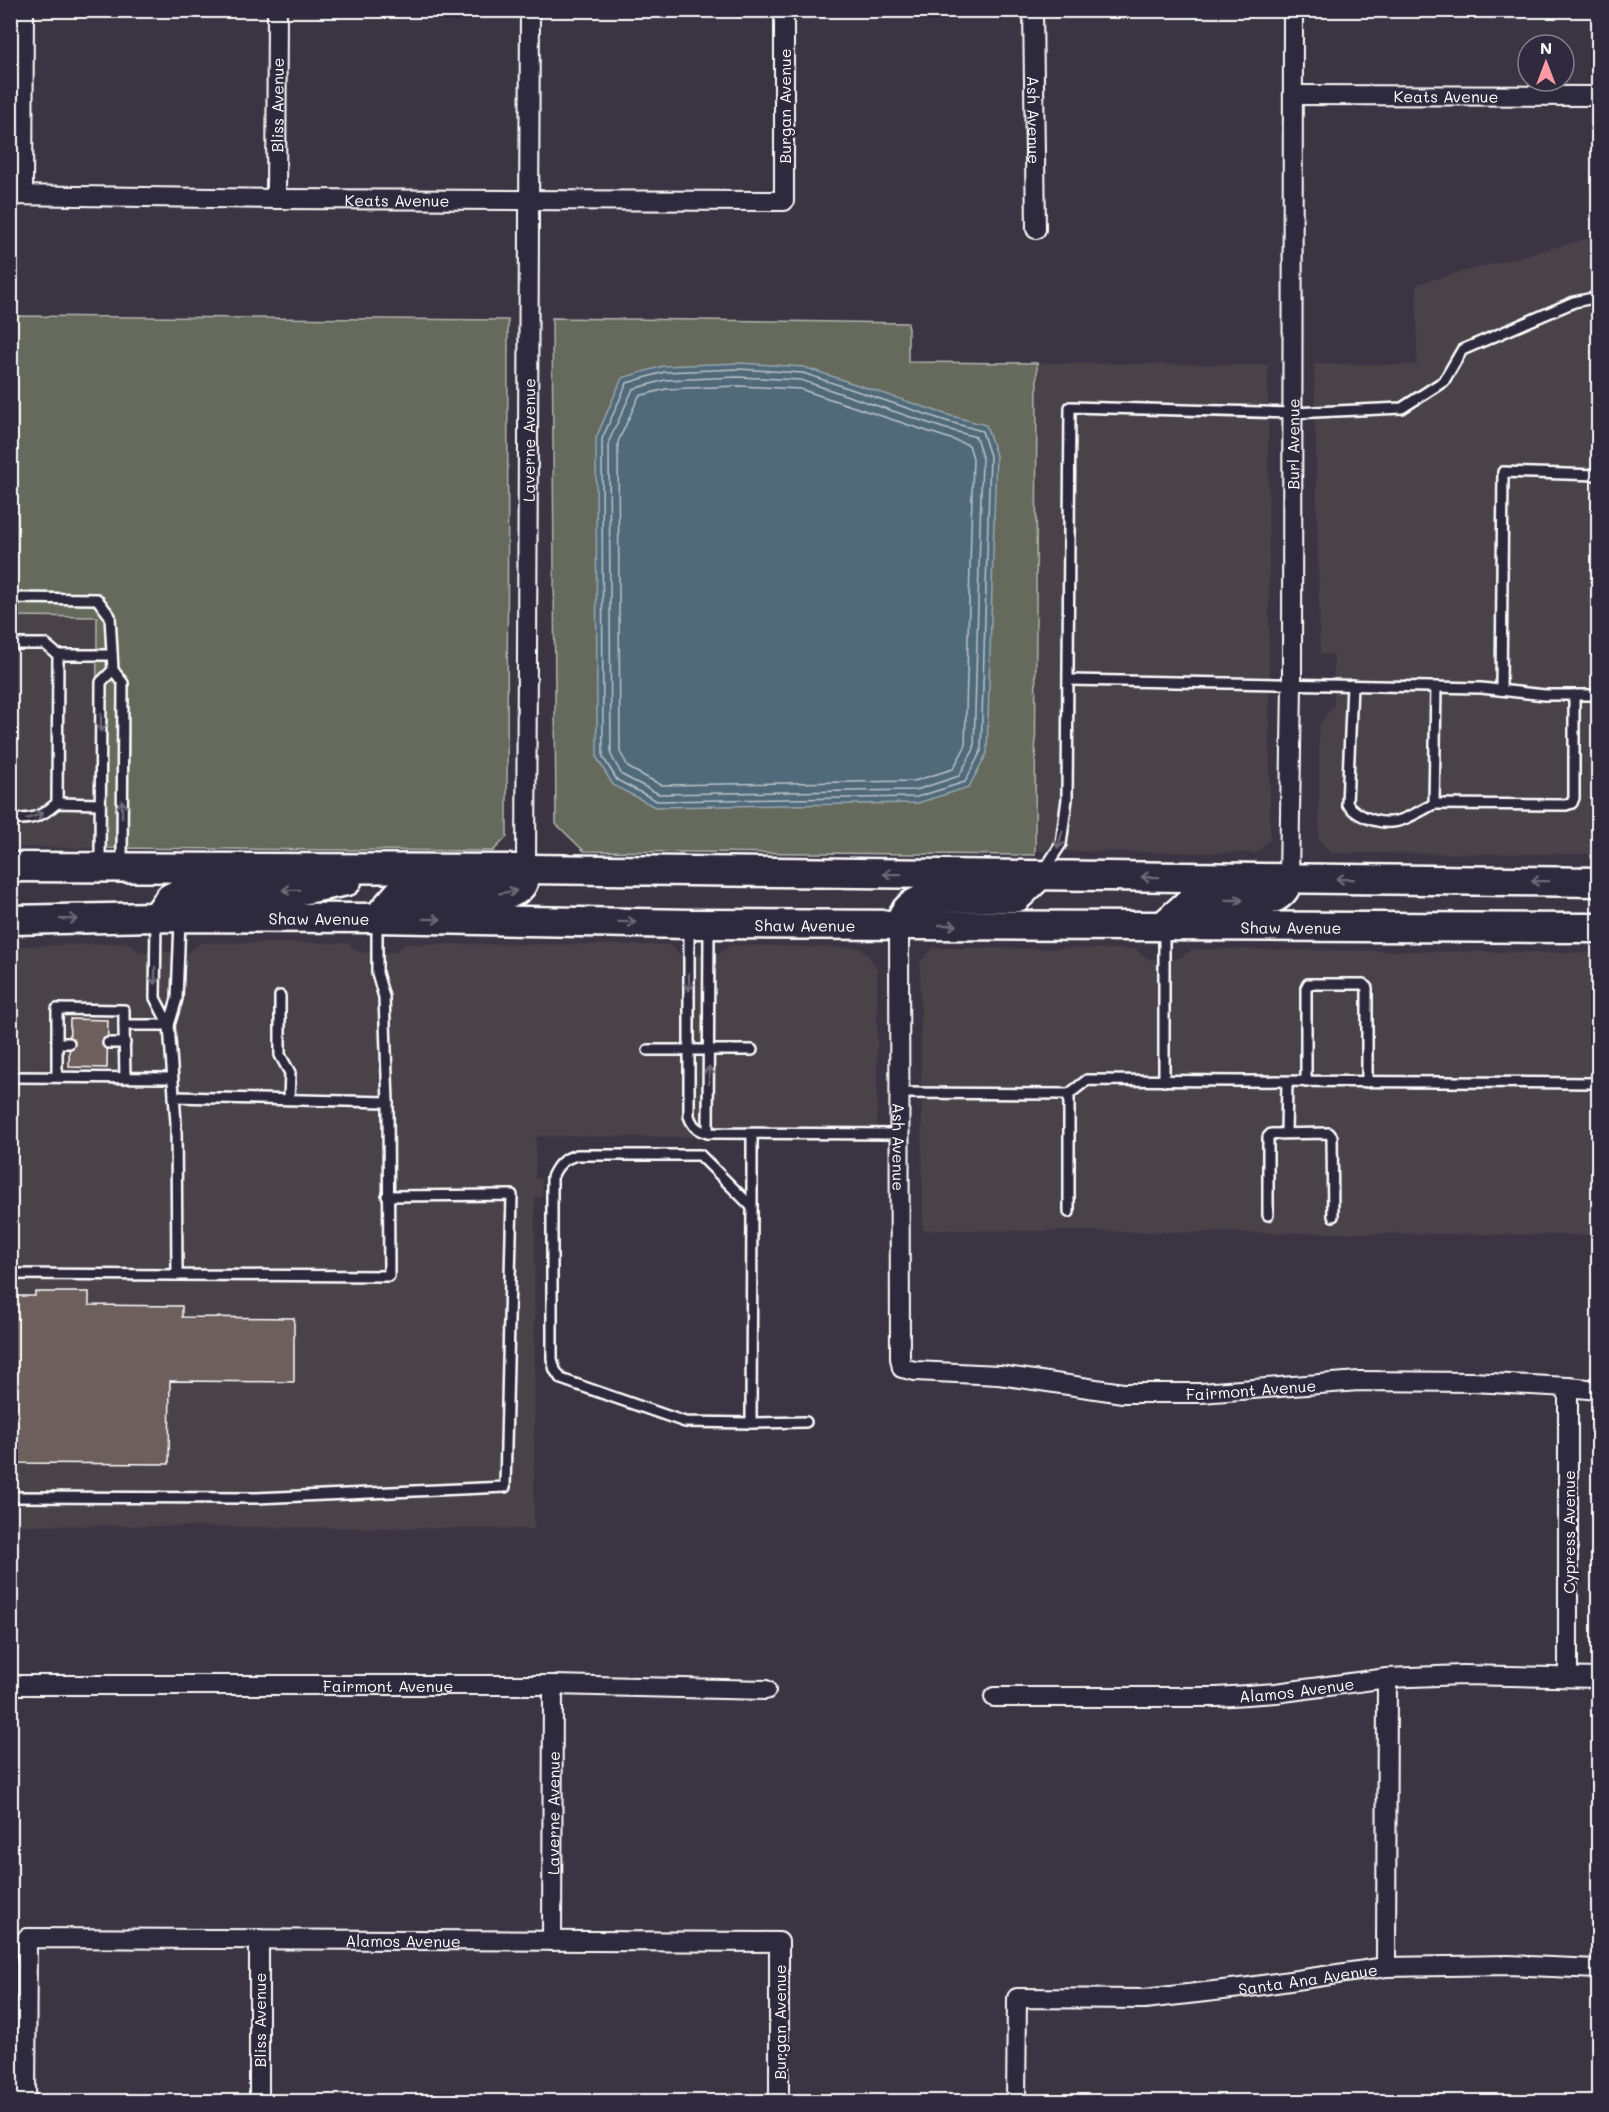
<svg xmlns="http://www.w3.org/2000/svg" width="1609" height="2112" font-family="Mali,sans-serif">
<style>
.built{fill:#4a424a}
.green{fill:#656a5c;stroke:#b2b4ae;stroke-width:1.5}
.water{fill:#516a7a;stroke:#97a6af;stroke-width:1.5}
.lines{fill:none;stroke-linecap:round;stroke-linejoin:round}
.shore{stroke:#b9c3ca;stroke-width:1.5}
.building{fill:#6c5f5b;stroke:#fff;stroke-width:1.5}
.lane-casing{stroke:#fff;stroke-width:14}
.street-casing{stroke:#fff;stroke-width:22}
.primary-casing{stroke:#fff;stroke-width:33}
.lane{stroke:#2f2a3d;stroke-width:9}
.street{stroke:#2f2a3d;stroke-width:18}
.primary{stroke:#2f2a3d;stroke-width:28}
.oneway{stroke:#6d6a77}
.labels{text-anchor:middle;dominant-baseline:central;stroke-width:5;stroke-linejoin:round;paint-order:stroke}
.street-label{font-size:16px;fill:#fff;stroke:#2f2a3d}
</style>
<rect width="100%" height="100%" fill="#3b3543"/>
<filter id="ink" filterUnits="userSpaceOnUse"><feTurbulence type="fractalNoise" baseFrequency=".0167" numOctaves="2"/><feDisplacementMap in="SourceGraphic" scale="12" xChannelSelector="R" yChannelSelector="G"/><feConvolveMatrix kernelMatrix="1 2 1 2 8 2 1 2 1" color-interpolation-filters="sRGB"/></filter>
<g filter="url(#ink)">
<g class="built">
<polygon points="1598,236 1598,852 1597,854 1332,853 1319,840 1319,725 1334,705 1334,655 1320,654 1314,364 1417,365 1417,284"/>
<polygon points="1037,363 1268,365 1270,839 1256,853 1035,851"/>
<polygon points="11,616 97,616 96,848 11,847"/>
<polygon points="128,943 141,953 188,952 201,943 347,943 359,952 368,953 395,952 406,944 668,945 682,955 718,955 730,945 861,948 877,967 877,1138 536,1136 535,1178 542,1179 542,1197 535,1197 534,1529 11,1525 10,947"/>
<polygon points="933,948 1135,949 1148,959 1179,958 1194,949 1598,953 1598,1235 923,1230 920,963"/>
</g>
<g class="green">
<polygon points="11,316 508,320 507,837 493,851 96,848 97,617 11,616"/>
<polygon points="552,318 908,323 908,362 1037,363 1035,855 584,851 556,824"/>
</g>
<polygon class="water" points="739,363 804,367 948,415 986,425 996,455 987,753 969,787 918,803 655,807 613,785 597,758 596,438 622,378 663,366"/>
<g class="lines">
<g class="shore">
<polygon points="738,369 803,373 946,421 982,431 990,456 981,751 965,782 917,797 657,801 617,780 603,757 602,439 627,383 664,372"/>
<polygon points="738,377 801,380 943,428 976,437 982,457 974,749 959,776 916,790 659,794 622,775 611,755 609,441 633,389 665,380"/>
<polygon points="738,386 800,389 969,445 973,458 965,747 953,769 914,781 661,785 629,768 620,752 618,442 639,396 666,389"/>
</g>
</g>
<g class="building">
<polygon points="70,1019 108,1020 107,1068 69,1067"/>
<rect x="10" y="1031" width="5" height="14"/>
<polygon points="35,1292 89,1292 89,1305 182,1306 182,1317 294,1318 294,1382 170,1381 169,1464 10,1463 10,1296 35,1296"/>
</g>
<g class="lines">
<defs>
<g id="lane">
<polyline points="10,598 97,599 110,616 113,670 123,683 122,865"/>
<polyline points="10,644 45,644 58,655 57,803"/>
<polyline points="58,655 112,655"/>
<polyline points="1070,680 1481,688 1545,695 1598,695"/>
<path d="M1352,685L1347,804C1360,819 1385,827 1404,819C1414,815 1424,809 1434,804L1436,687"/>
<polyline points="1501,690 1503,472 1598,475"/>
<polyline points="1434,804 1566,805 1572,803 1574,798 1574,695"/>
<path d="M10,819C32,820 41,817 57,803L100,804"/>
<polyline points="100,863 101,682 113,670"/>
<polyline points="1044,870 1061,844 1067,799 1070,407 1293,413 1402,408 1444,381 1462,350 1574,302 1598,297"/>
<polyline points="156,919 155,998 169,1025 177,999 180,921"/>
<path d="M689,926V1116C693,1127 697,1130 708,1133L899,1134"/>
<polyline points="1164,931 1164,1081"/>
<polyline points="280,996 280,1055 290,1073 289,1099"/>
<polyline points="124,1025 125,1078"/>
<polyline points="57,1043 69,1043"/>
<polyline points="108,1043 125,1043"/>
<polyline points="648,1050 752,1050"/>
<polyline points="10,1077 172,1078"/>
<polyline points="57,1077 57,1009 124,1010 124,1025 169,1025 176,1123 177,1275 389,1276 388,1102 384,997 377,973 377,920"/>
<polyline points="1306,1082 1306,988 1308,984 1363,984 1367,988 1367,1082"/>
<polyline points="899,1093 1069,1094 1087,1080 1598,1083"/>
<polyline points="174,1097 388,1102"/>
<polyline points="708,1133 709,929"/>
<polyline points="1286,1133 1287,1082"/>
<path d="M577,1155H700L752,1207L751,1423L685,1422L561,1379L555,1370L552,1359V1177C558,1164 563,1159 577,1155Z"/>
<polyline points="752,1207 752,1134"/>
<polyline points="1069,1212 1069,1094"/>
<polyline points="1268,1215 1268,1137 1271,1134 1329,1133 1332,1137 1333,1216"/>
<polyline points="10,1274 177,1275"/>
<polyline points="751,1423 806,1422"/>
<polyline points="10,1497 256,1498 505,1487 512,1195 387,1196"/>
</g>
<g id="street">
<path id="s1" d="M1033,10L1036,229"/>
<path id="s2" d="M1293,95L1598,96"/>
<path id="s3" d="M10,195L276,199L784,201V10"/>
<polyline points="23,195 24,10"/>
<path id="s4" d="M276,199L277,10"/>
<path id="s5" d="M526,869L530,10"/>
<path id="s6" d="M1289,879L1292,684L1293,10"/>
<path id="s7" d="M899,925L900,1358L902,1368L915,1371L999,1375L1123,1393H1201L1359,1381L1472,1382L1568,1387L1598,1390"/>
<polyline points="1568,1676 1568,1387"/>
<path id="s8" d="M10,1685H553L766,1690"/>
<path id="s9" d="M994,1697H1217L1276,1693L1387,1678L1462,1675L1598,1678"/>
<path id="s10" d="M552,1941L553,1685"/>
<polyline points="1386,1967 1387,1678"/>
<path id="s11" d="M26,2102L27,1938L779,1942V2102"/>
<polyline points="259,2102 259,1939"/>
<path id="s12" d="M1016,2102L1017,1998L1144,1999L1249,1987L1386,1967L1508,1965L1598,1969"/>
</g>
<g id="primary">
<polyline points="10,867 526,869 1598,882"/>
<polyline points="156,917 170,898 182,892 301,890 347,881"/>
<path d="M377,918L399,893L507,894C521,890 525,884 526,869"/>
<path id="s13" d="M10,920L156,917L377,918L689,924L1598,928"/>
<path d="M899,925C904,909 912,902 928,898L1017,897L1039,876"/>
<path d="M1164,925L1192,900C1211,900 1260,905 1276,897C1284,892 1286,887 1289,879"/>
</g>
</defs>
<use href="#lane" class="lane-casing"/>
<use href="#street" class="street-casing"/>
<use href="#primary" class="primary-casing"/>
<use href="#lane" class="lane"/>
<use href="#street" class="street"/>
<use href="#primary" class="primary"/>
</g>
<defs><path id="oneway-shaft" d="M-6 0H5M1.5-3L5.5 0L1.5 3" fill="none" stroke-width="1.6" stroke-linecap="round" stroke-linejoin="round" transform="scale(1.5)"/></defs>
<g class="oneway">
<use href="#oneway-shaft" transform="translate(101 723) rotate(90)"/>
<use href="#oneway-shaft" transform="translate(122 809) rotate(-90)"/>
<use href="#oneway-shaft" transform="translate(35 816) rotate(-18)"/>
<use href="#oneway-shaft" transform="translate(1060 840) rotate(105)"/>
<use href="#oneway-shaft" transform="translate(892 874) rotate(-179)"/>
<use href="#oneway-shaft" transform="translate(1150 877) rotate(-179)"/>
<use href="#oneway-shaft" transform="translate(1345 879) rotate(-179)"/>
<use href="#oneway-shaft" transform="translate(1540 881) rotate(-179)"/>
<use href="#oneway-shaft" transform="translate(291 890) rotate(179)"/>
<use href="#oneway-shaft" transform="translate(508 892) rotate(-9)"/>
<use href="#oneway-shaft" transform="translate(1234 900)"/>
<use href="#oneway-shaft" transform="translate(69 919) rotate(-1)"/>
<use href="#oneway-shaft" transform="translate(432 919) rotate(1)"/>
<use href="#oneway-shaft" transform="translate(627 922) rotate(1)"/>
<use href="#oneway-shaft" transform="translate(948 925)"/>
<use href="#oneway-shaft" transform="translate(155 976) rotate(91)"/>
<use href="#oneway-shaft" transform="translate(689 982) rotate(90)"/>
<use href="#oneway-shaft" transform="translate(709 1075) rotate(-90)"/>
</g>
</g>
<g class="labels">
<g class="street-label">
<text stroke="none"><textPath href="#s2" startOffset="153">Keats Avenue</textPath></text>
<text stroke="none"><textPath href="#s4" startOffset="94">Bliss Avenue</textPath></text>
<text transform="translate(784 106) rotate(-90)">Burgan Avenue</text>
<text stroke="none"><textPath href="#s1" startOffset="110">Ash Avenue</textPath></text>
<text stroke="none"><textPath href="#s3" startOffset="387">Keats Avenue</textPath></text>
<text stroke="none"><textPath href="#s5" startOffset="429">Laverne Avenue</textPath></text>
<text stroke="none"><textPath href="#s6" startOffset="435">Burl Avenue</textPath></text>
<text stroke="none"><textPath href="#s13" startOffset="309">Shaw Avenue</textPath></text>
<text stroke="none"><textPath href="#s13" startOffset="795">Shaw Avenue</textPath></text>
<text stroke="none"><textPath href="#s13" startOffset="1281">Shaw Avenue</textPath></text>
<text stroke="none"><textPath href="#s7" startOffset="222">Ash Avenue</textPath></text>
<text stroke="none"><textPath href="#s7" startOffset="794">Fairmont Avenue</textPath></text>
<text transform="translate(1568 1532) rotate(-90)">Cypress Avenue</text>
<text stroke="none"><textPath href="#s8" startOffset="378">Fairmont Avenue</textPath></text>
<text stroke="none"><textPath href="#s9" startOffset="303">Alamos Avenue</textPath></text>
<text stroke="none"><textPath href="#s10" startOffset="128">Laverne Avenue</textPath></text>
<text stroke="none"><textPath href="#s11" startOffset="540">Alamos Avenue</textPath></text>
<text stroke="none"><textPath href="#s12" startOffset="396">Santa Ana Avenue</textPath></text>
<text transform="translate(259 2020) rotate(-90)">Bliss Avenue</text>
<text transform="translate(779 2022) rotate(-90)">Burgan Avenue</text>
</g>
</g>
<rect width="1609" height="2112" fill="none" stroke="#2f2a3d" stroke-width="36"/>
<rect x="18" y="18" width="1573" height="2076" fill="none" stroke="#fff" stroke-width="2" filter="url(#ink)"/>
<g transform="translate(1546 63)"><circle r="28" fill="#2f2a3d" stroke="#827f8b" stroke-width="1.5"/>
<path d="M0-4.5L10 22L0 15L-10 22Z" fill="#ff9aa2"/>
<text y="-9" font-size="16" font-weight="bold" text-anchor="middle" fill="#ffffff">N</text>
</g>
</svg>
